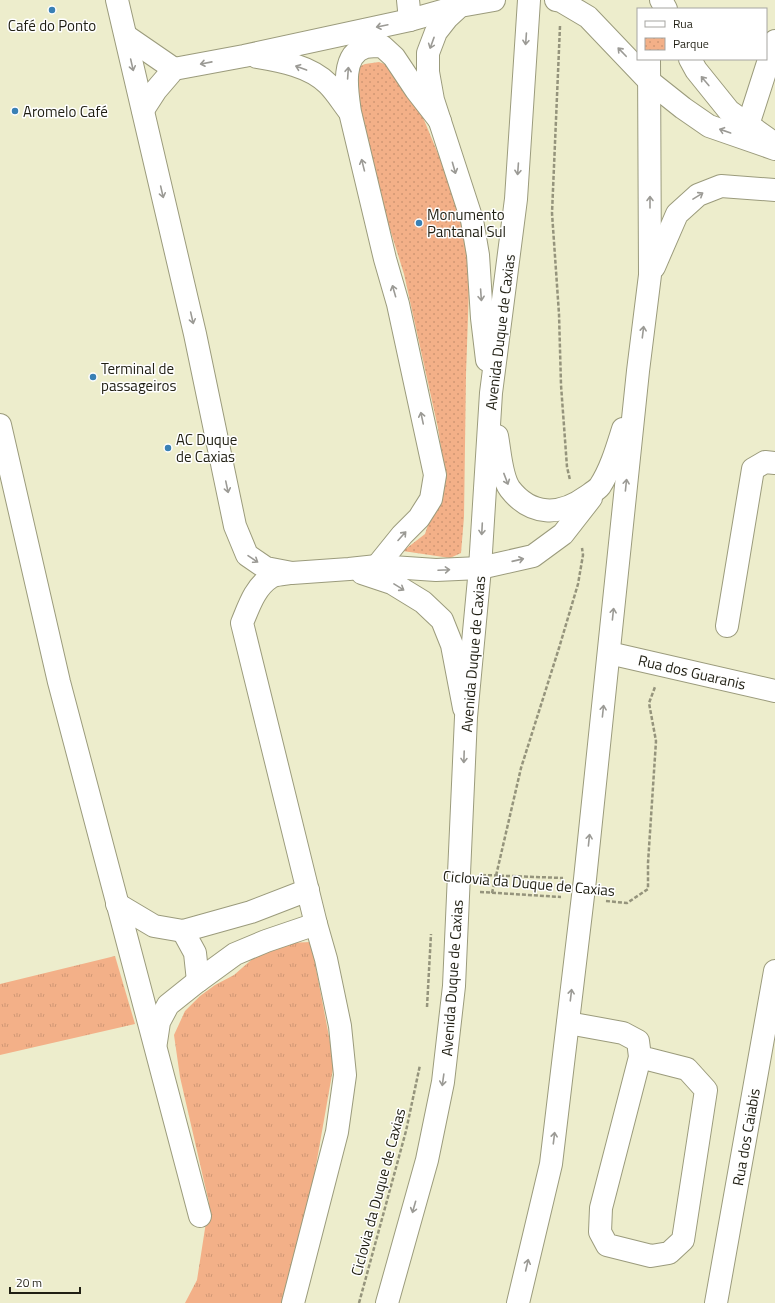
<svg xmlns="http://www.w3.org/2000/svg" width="775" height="1303" font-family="'Titillium Web',sans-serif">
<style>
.grass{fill:url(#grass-tufts)}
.park{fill:url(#park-dots)}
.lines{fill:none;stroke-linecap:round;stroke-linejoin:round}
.minor-casing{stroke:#9b9b7c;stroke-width:24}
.major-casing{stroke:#9b9b7c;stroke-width:24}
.path{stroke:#95947c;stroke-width:2.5;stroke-dasharray:4 2;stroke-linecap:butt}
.minor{stroke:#fff;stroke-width:22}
.major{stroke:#fff;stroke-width:22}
.oneway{stroke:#9b9a95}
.poi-dot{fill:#3980b5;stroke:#fff;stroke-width:1.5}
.labels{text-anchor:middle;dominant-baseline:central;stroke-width:3;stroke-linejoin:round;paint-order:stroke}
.poi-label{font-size:15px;fill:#201f13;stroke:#fff;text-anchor:start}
.street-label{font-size:15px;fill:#201f13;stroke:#fff}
</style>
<defs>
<pattern id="grass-tufts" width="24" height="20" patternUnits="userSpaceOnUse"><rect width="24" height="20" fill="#f3b088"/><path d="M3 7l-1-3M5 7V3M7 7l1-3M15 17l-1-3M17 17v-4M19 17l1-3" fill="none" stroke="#d09774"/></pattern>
<pattern id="park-dots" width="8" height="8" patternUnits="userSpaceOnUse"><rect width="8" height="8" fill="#f3b088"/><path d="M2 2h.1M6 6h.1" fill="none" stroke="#d09774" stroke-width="1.8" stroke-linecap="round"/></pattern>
</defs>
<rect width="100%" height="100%" fill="#ededcc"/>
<g class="grass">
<polygon points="311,942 334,1063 311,1194 283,1303 185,1303 197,1280 209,1203 180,1077 174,1035 185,1011 200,996 215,985 234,975 257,955 287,943"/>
<polygon points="115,956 135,1024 0,1055 0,984"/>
</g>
<polygon class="park" points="379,62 390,66 412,91 451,185 463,220 470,259 466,374 464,517 461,553 450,558 403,551 425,534 444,477 442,455 438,428 404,274 374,178 352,70 365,64"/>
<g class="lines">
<defs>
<g id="minor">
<polyline points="117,0 195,334 235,526 247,555 266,568 292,573 349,569 377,566 436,570 480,568"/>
<polyline points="408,0 410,20"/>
<polyline points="126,36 174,69"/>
<path d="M257,57C281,61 310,66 328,84C336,92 342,102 349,111"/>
<polyline points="143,110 156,90 174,69 244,56 410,20 460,6"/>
<polyline points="748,125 775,41"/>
<polyline points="0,425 59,682 200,1216"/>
<path d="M377,566L402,535L419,518L431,499L435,475L398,304L385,259L350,112C347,92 340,54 366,47C371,46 377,46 382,46L394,57L416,90L440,121"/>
<path d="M290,573C285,574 276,574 271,577C255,587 249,606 242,623L316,924L326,959L340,1026L345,1075L337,1132L293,1303"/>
<polyline points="362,573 392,583 423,602 442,620 452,645 464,708"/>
<polyline points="727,626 753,469 765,462 775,463"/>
<polyline points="609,653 775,691"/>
<polyline points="117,904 154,926 183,931 251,912 308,890"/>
<polyline points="183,931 195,953 198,981"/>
<polyline points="568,1023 623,1033 638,1041 640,1057 601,1208 600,1232 607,1245 651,1256 669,1253 683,1240 706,1090 687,1069 640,1057"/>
<polyline points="156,1042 159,1022 168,1005 198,981 235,954 266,941 316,924"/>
<polyline points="716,1303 775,971"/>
</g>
<g id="major">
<polyline points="556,0 561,1 588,17 649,81 683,108 709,126 775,149"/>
<polyline points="661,0 666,9"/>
<polyline points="690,59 696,70 729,111 768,139"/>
<polyline points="654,267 677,214 698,195 721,186 775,190"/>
<polyline points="487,360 482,318 478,255 472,220 433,100 428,72 428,53 436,32 447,18 460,6 494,0"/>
<path d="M497,436C500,451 501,477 510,489C531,516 560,516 586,497C590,494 597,490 600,486C611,469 617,448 623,429"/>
<polyline points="480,568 533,556 563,534 591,498"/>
<polyline points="387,1303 427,1160 443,1082 454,986 466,717 480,568 491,393 516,199 529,0"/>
<polyline points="518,1303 551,1164 585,879 638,371 650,275 649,59"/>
</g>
</defs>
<use href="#minor" class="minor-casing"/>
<use href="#major" class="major-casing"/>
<g class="path">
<polyline points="560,26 552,213 559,314 561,385 567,467 570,480"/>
<polyline points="482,875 563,878"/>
<polyline points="480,892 561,897"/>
<polyline points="492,893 521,768 559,648 578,584 583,555 582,548"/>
<polyline points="606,901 627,903 648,889 648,863 656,741 649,703 655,687"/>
<polyline points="427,1007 431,934"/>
<polyline points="359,1303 406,1131 420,1065"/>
</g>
<use href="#minor" class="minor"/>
<use href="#major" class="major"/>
</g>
<defs><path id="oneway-shaft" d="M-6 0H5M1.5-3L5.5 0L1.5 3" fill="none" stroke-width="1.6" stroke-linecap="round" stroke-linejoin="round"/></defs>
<g class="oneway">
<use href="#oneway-shaft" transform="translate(382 26) rotate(168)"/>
<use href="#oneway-shaft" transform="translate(526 39) rotate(94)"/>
<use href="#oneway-shaft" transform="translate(432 43) rotate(110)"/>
<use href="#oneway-shaft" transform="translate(622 52) rotate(-134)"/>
<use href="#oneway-shaft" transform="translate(206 63) rotate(169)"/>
<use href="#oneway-shaft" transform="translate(132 65) rotate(77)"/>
<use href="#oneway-shaft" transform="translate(301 68) rotate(-160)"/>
<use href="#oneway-shaft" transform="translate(348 73) rotate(-86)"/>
<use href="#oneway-shaft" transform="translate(705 81) rotate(-130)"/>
<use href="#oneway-shaft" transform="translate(725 131) rotate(-161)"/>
<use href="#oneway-shaft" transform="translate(363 165) rotate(-104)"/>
<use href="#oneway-shaft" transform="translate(454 168) rotate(74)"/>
<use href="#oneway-shaft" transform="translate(518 169) rotate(94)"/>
<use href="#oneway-shaft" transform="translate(162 192) rotate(77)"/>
<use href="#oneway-shaft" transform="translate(698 196) rotate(-32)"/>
<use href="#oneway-shaft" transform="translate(650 202) rotate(-90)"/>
<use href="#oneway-shaft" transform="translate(394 291) rotate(-106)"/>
<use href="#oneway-shaft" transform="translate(481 295) rotate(86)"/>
<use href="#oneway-shaft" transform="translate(192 318) rotate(77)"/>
<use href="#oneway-shaft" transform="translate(643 332) rotate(-83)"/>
<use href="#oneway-shaft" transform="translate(422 418) rotate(-102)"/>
<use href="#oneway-shaft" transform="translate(506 479) rotate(69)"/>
<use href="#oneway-shaft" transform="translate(626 485) rotate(-84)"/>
<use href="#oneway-shaft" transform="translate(227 487) rotate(78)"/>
<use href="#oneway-shaft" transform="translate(482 529) rotate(93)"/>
<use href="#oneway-shaft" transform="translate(402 536) rotate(-48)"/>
<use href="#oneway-shaft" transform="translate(253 559) rotate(34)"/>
<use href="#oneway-shaft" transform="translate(518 560) rotate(-13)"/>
<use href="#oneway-shaft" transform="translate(444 570) rotate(-3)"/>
<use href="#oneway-shaft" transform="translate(399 587) rotate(32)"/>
<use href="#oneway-shaft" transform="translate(613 614) rotate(-84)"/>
<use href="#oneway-shaft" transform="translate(603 711) rotate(-84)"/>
<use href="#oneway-shaft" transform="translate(464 757) rotate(92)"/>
<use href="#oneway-shaft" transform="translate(589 840) rotate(-84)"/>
<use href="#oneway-shaft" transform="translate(571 995) rotate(-83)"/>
<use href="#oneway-shaft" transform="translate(443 1080) rotate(98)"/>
<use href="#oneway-shaft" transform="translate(554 1138) rotate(-83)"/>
<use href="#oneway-shaft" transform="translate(414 1207) rotate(106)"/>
<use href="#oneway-shaft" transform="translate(527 1265) rotate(-77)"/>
</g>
<g class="poi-dot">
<circle cx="52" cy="10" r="4"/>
<circle cx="15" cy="111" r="4"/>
<circle cx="419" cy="223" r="4"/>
<circle cx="93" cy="377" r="4"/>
<circle cx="168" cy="448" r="4"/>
</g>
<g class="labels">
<g class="poi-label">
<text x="52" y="25" text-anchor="middle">Café do Ponto</text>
<text x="23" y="111">Aromelo Café</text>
<text x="427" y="214">Monumento<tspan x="427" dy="17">Pantanal Sul</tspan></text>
<text x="101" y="368">Terminal de<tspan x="101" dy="17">passageiros</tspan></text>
<text x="176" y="439">AC Duque<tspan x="176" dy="17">de Caxias</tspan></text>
</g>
<g class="street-label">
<text transform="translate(500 332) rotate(-83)">Avenida Duque de Caxias</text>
<text transform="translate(473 654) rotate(-85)">Avenida Duque de Caxias</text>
<text transform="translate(692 672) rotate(13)">Rua dos Guaranis</text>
<text transform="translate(529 883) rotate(5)">Ciclovia da Duque de Caxias</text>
<text transform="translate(452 978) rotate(-86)">Avenida Duque de Caxias</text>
<text transform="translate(746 1137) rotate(-80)">Rua dos Caiabis</text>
<text transform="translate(378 1192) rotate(-75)">Ciclovia da Duque de Caxias</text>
</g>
</g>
<rect x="637" y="8" width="130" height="52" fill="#ffffff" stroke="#a6a5a1"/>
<rect x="645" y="21" width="20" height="6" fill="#ffffff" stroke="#a6a5a1"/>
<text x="673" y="28" font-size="12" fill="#201f13">Rua</text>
<rect x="645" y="38" width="20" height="12" fill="url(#park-dots)" stroke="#a6a5a1"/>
<text x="673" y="48" font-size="12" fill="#201f13">Parque</text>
<path d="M10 1287v6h70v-6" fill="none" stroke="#201f13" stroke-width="2"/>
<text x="16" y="1287" font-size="12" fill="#201f13" stroke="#ffffff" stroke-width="3" paint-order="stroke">20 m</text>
</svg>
